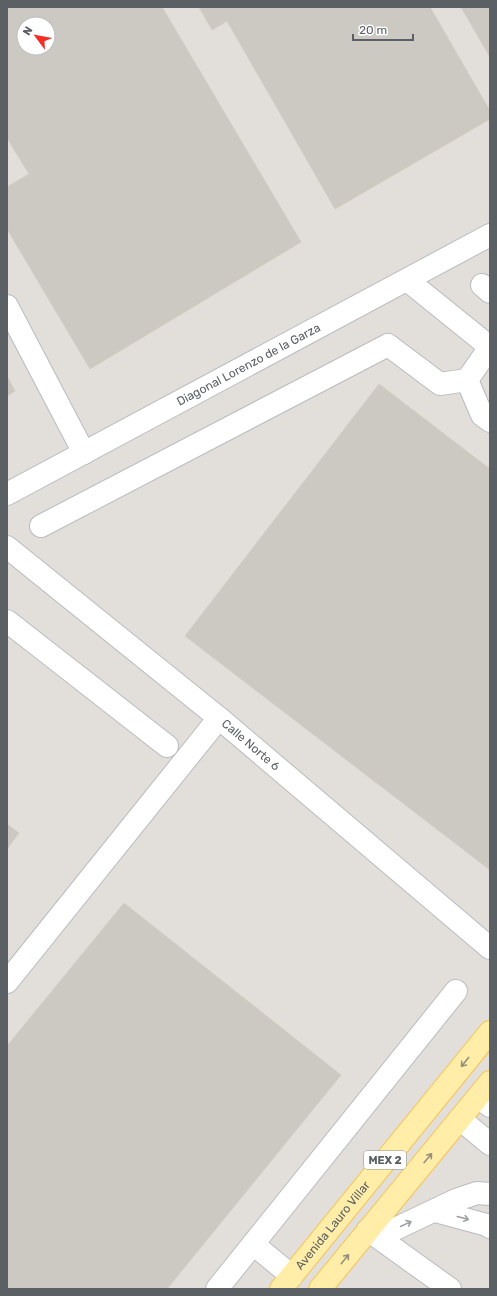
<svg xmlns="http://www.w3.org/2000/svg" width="497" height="1296" font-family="Rubik,sans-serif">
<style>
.industrial{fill:#e2dfdb;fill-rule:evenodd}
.building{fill:#ccc8c2;stroke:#d4cdc1;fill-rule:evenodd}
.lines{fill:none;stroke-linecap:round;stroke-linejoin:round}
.minor-casing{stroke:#b8bbc0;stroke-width:24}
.major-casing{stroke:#f7c353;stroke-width:24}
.minor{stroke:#fff;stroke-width:22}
.major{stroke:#ffeda8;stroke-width:22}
.oneway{stroke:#94917c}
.oneway2{stroke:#9da0a2}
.labels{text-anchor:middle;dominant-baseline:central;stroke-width:3;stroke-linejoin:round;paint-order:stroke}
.shield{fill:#fff;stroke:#8c9092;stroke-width:1}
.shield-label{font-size:11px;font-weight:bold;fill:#5b6064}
.street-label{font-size:12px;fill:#5b6064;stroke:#fff}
</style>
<rect width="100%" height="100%" fill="#efece3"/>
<path class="industrial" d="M7,7H490V1289H7ZM24,24H48V48H24Z"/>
<g class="building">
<path d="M7,7H162L301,242L90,369L7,229V187L29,174L7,138ZM24,24H48V48H24Z"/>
<polygon points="199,7 430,7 490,111 490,119 335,209 227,21 212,30"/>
<polygon points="461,7 490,7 490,57"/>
<polygon points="7,376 15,391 7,396"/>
<polygon points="379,384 490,469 490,870 185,636"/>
<polygon points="7,824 19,833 7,849"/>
<polygon points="124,903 341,1075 167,1289 7,1289 7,1046"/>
</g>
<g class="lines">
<defs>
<g id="minor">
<polyline points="407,280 490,347"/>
<polyline points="482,285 490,292"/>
<polyline points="7,306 84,453"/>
<polyline points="467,380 482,415 490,421"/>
<path id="s1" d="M7,494L490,235"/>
<polyline points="41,526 388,345 440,384 467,380 490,347"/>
<path id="s2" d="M7,547L219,718L490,948"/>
<polyline points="7,621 167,746"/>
<polyline points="7,982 219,718"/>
<polyline points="478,1097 490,1106"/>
<polyline points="460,1119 490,1144"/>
<polyline points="435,1211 487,1225 490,1227"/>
<polyline points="368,1230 393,1230 456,1200 477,1193 490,1194"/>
<polyline points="368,1230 450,1289"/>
<polyline points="253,1244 292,1276"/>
<polyline points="217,1289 456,991"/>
</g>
<g id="major">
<path id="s3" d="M281,1289L490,1032"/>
<polyline points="320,1289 490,1082"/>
</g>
</defs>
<use href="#minor" class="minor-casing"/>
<use href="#major" class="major-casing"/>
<use href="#minor" class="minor"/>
<use href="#major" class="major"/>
</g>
<defs><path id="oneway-shaft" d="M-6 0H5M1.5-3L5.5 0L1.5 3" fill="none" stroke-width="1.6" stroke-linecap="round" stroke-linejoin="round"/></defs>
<g class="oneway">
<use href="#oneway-shaft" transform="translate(465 1062) rotate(129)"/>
<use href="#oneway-shaft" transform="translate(428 1158) rotate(-50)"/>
<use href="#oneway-shaft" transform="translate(345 1259) rotate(-51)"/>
</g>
<g class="oneway2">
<use href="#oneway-shaft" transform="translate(463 1218) rotate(15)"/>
<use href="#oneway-shaft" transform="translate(406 1224) rotate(-25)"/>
</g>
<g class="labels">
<rect class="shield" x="364" y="1151" width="42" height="18" rx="3"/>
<g class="shield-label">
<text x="385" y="1160">MEX 2</text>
</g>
<g class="street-label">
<text stroke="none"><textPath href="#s1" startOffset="274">Diagonal Lorenzo de la Garza</textPath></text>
<text stroke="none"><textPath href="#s2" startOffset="314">Calle Norte 6</textPath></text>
<text stroke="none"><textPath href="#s3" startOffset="82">Avenida Lauro Villar</textPath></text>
</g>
</g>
<rect width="497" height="1296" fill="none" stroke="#5b6064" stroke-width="16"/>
<g transform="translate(36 36) rotate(302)"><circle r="19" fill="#ffffff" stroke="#bdbfc1"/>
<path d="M0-3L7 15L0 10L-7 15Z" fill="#f12f27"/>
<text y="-6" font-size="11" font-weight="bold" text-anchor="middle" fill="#5b6064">N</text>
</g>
<path d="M353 34v6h60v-6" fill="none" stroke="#5b6064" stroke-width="2"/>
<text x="359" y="34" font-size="12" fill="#5b6064" stroke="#ffffff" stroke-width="3" paint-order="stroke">20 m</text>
</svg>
